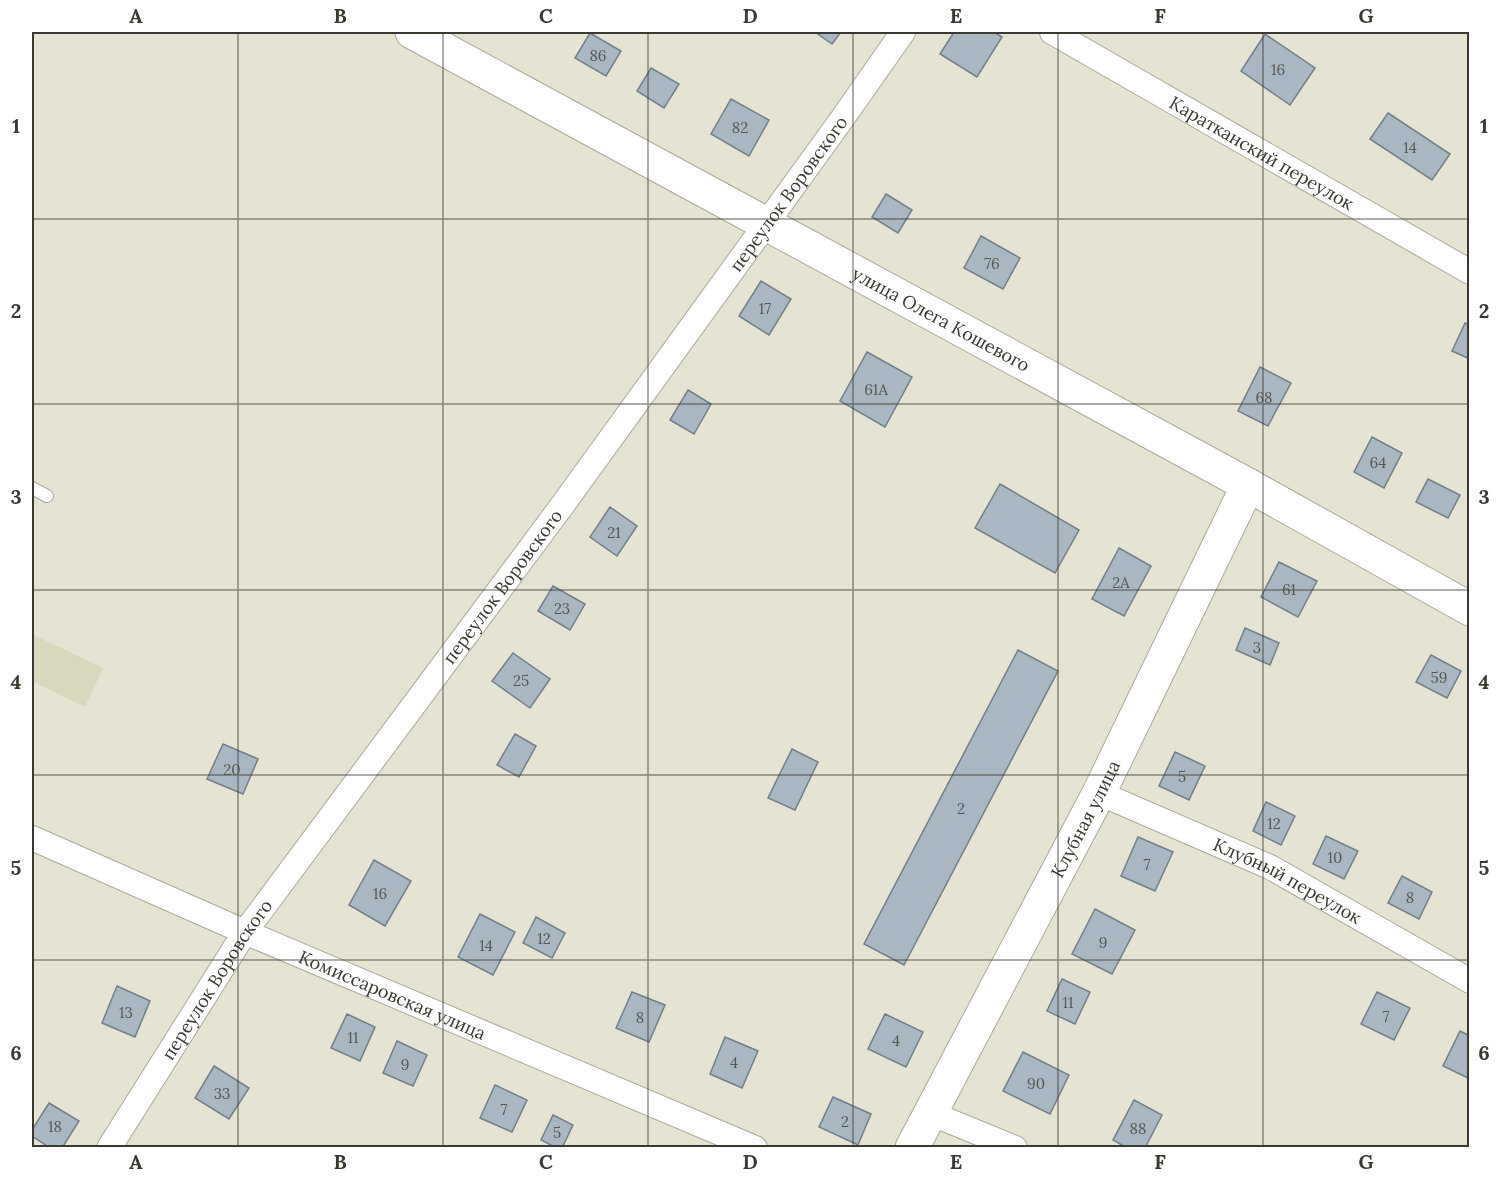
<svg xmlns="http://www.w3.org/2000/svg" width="1501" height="1179" font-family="Lora,serif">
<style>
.built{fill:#dad7bf}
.building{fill:#a8b7c2;stroke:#727f8a;stroke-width:1.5}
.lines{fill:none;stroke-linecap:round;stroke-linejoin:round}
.lane-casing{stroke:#aaa999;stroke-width:14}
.street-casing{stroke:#aaa999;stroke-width:26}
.secondary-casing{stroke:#aaa999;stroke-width:35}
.lane{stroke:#fff;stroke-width:12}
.street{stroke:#fff;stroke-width:24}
.secondary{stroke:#fff;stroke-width:33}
.grid{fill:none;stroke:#393831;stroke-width:1.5;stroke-opacity:0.55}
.labels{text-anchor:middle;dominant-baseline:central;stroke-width:4.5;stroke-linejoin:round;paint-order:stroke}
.number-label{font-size:15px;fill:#555855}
.street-label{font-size:18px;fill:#393831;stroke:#fff}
.neatline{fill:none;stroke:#393831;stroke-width:2}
.grid-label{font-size:20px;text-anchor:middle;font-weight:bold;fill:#393831}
</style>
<rect width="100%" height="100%" fill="#e5e3d2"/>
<polygon class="built" points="32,634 103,668 85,707 32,681"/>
<g class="building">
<polygon points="815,32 841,32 832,44"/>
<polygon points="954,32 994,32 1002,37 977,77 940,54"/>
<polygon points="590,33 621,51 606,76 575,58"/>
<polygon points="1265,34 1315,68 1290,105 1241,71"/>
<polygon points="651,68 679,84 664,108 637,91"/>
<polygon points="731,99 769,120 749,156 711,134"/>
<polygon points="1388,113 1450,154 1432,180 1370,139"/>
<polygon points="886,194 912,210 898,233 872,217"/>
<polygon points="981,236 1020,258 1003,289 964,268"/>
<polygon points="761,281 791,299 769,335 739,316"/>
<polygon points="1465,323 1470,326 1470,359 1452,351"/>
<polygon points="867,352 912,377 885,427 840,401"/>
<polygon points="1260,367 1291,383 1268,426 1238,411"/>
<polygon points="688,390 711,404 694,434 670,420"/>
<polygon points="1372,437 1402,453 1384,488 1354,472"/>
<polygon points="1428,479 1460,495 1448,518 1416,502"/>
<polygon points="1000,484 1079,530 1055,573 975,528"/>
<polygon points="610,507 637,526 617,556 590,537"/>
<polygon points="1119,548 1151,566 1124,616 1092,599"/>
<polygon points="1279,562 1317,581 1298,617 1261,597"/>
<polygon points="553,586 585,604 570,630 538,611"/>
<polygon points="1245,628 1279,643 1270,665 1236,650"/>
<polygon points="1018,650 1058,671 904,965 864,944"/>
<polygon points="513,653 550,679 530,708 492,681"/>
<polygon points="1431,655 1461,671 1447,698 1416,682"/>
<polygon points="515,734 536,746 519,777 497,765"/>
<polygon points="223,744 258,759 243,794 207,779"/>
<polygon points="792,749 818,762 795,810 768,798"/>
<polygon points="1175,752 1205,766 1189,800 1159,786"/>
<polygon points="1266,802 1295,816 1281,845 1253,831"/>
<polygon points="1326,836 1358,851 1344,879 1313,864"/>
<polygon points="1138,837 1173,852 1155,891 1121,876"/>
<polygon points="374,860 411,881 385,926 349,905"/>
<polygon points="1402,876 1432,892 1419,919 1388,903"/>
<polygon points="1095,909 1135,930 1112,974 1072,954"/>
<polygon points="480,914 515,932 493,975 458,957"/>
<polygon points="536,917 565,933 552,958 523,943"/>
<polygon points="1062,979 1090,992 1075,1024 1047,1011"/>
<polygon points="117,986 150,1001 135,1037 102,1023"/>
<polygon points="632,992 665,1005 649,1042 616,1028"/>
<polygon points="1377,992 1410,1008 1394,1040 1361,1024"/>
<polygon points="347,1014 375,1027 360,1061 331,1048"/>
<polygon points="885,1014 923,1032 906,1067 868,1049"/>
<polygon points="1460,1031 1470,1036 1470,1079 1443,1066"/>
<polygon points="725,1037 758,1051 742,1088 710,1074"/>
<polygon points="397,1041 427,1055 413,1086 383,1073"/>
<polygon points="1023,1052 1069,1075 1050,1114 1003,1091"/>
<polygon points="214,1066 249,1088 229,1119 195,1098"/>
<polygon points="495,1085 527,1100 512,1132 480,1118"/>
<polygon points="833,1097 871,1114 858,1145 819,1127"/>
<polygon points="1134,1100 1162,1115 1145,1148 1127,1148 1113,1140"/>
<polygon points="49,1103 79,1121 62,1148 50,1148 32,1136 32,1130"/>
<polygon points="553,1115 573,1125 562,1148 557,1148 541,1140"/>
</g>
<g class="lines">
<defs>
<polyline id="lane" points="32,488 47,496"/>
<g id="street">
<path id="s1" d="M1052,32L1470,272"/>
<path id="s2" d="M1099,793L1270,867L1470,981"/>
<path id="s3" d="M32,838L245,932L755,1148"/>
<polyline points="930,1113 1015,1148"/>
<path id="s4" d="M109,1148L245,932L564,503L842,119L903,32"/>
</g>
<g id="secondary">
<path id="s5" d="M412,32L1248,485L1470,609"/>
<path id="s6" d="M912,1148L1099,793L1248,485"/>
</g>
</defs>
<use href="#lane" class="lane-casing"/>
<use href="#street" class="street-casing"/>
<use href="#secondary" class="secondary-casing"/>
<use href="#lane" class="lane"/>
<use href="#street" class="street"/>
<use href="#secondary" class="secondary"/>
</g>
<path class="grid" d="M238,32V1148M443,32V1148M648,32V1148M853,32V1148M1058,32V1148M1263,32V1148M32,219H1470M32,404H1470M32,590H1470M32,775H1470M32,960H1470"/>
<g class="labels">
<g class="number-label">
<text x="598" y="55">86</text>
<text x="1278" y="69">16</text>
<text x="740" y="127">82</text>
<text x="1410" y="147">14</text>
<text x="992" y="263">76</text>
<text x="765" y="308">17</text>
<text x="876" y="389">61А</text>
<text x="1264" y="397">68</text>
<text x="1378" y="462">64</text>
<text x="614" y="532">21</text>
<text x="1121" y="582">2А</text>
<text x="1289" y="589">61</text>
<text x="562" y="608">23</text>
<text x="1257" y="647">3</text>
<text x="1439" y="677">59</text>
<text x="521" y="680">25</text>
<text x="232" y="769">20</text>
<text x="1182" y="776">5</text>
<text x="961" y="808">2</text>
<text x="1274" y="823">12</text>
<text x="1335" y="857">10</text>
<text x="1147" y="864">7</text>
<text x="380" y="893">16</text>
<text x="1410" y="897">8</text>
<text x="544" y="938">12</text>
<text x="1103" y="942">9</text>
<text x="486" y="945">14</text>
<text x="1068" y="1002">11</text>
<text x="126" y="1012">13</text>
<text x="1386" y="1016">7</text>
<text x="640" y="1017">8</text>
<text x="353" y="1037">11</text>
<text x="896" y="1040">4</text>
<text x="734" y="1062">4</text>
<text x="405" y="1064">9</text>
<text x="1036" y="1083">90</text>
<text x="222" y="1093">33</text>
<text x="504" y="1109">7</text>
<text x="845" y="1121">2</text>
<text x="55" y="1126">18</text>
<text x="1138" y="1128">88</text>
<text x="557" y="1132">5</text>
</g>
<g class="street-label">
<text stroke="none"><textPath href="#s1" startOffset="242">Каратканский переулок</textPath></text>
<text stroke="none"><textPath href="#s4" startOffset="1172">переулок Воровского</textPath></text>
<text stroke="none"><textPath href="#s5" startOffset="602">улица Олега Кошевого</textPath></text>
<text stroke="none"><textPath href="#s4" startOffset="686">переулок Воровского</textPath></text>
<text stroke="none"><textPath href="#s6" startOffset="372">Клубная улица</textPath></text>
<text stroke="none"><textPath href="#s2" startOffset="208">Клубный переулок</textPath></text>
<text stroke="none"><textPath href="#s4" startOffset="200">переулок Воровского</textPath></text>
<text stroke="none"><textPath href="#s3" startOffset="393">Комиссаровская улица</textPath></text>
</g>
</g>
<rect width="1501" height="1179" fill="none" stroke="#ffffff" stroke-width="66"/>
<rect x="33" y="33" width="1435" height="1113" class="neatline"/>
<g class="grid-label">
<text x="136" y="23">A</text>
<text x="340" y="23">B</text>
<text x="546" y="23">C</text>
<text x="750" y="23">D</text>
<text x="956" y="23">E</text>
<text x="1160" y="23">F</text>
<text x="1366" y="23">G</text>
<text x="16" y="133">1</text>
<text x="1484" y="133">1</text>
<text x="16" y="318">2</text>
<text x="1484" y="318">2</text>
<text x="16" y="504">3</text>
<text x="1484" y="504">3</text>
<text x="16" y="689">4</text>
<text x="1484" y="689">4</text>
<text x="16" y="875">5</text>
<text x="1484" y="875">5</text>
<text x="16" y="1060">6</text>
<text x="1484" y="1060">6</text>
<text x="136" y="1169">A</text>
<text x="340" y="1169">B</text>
<text x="546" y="1169">C</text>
<text x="750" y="1169">D</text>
<text x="956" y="1169">E</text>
<text x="1160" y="1169">F</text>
<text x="1366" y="1169">G</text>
</g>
</svg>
